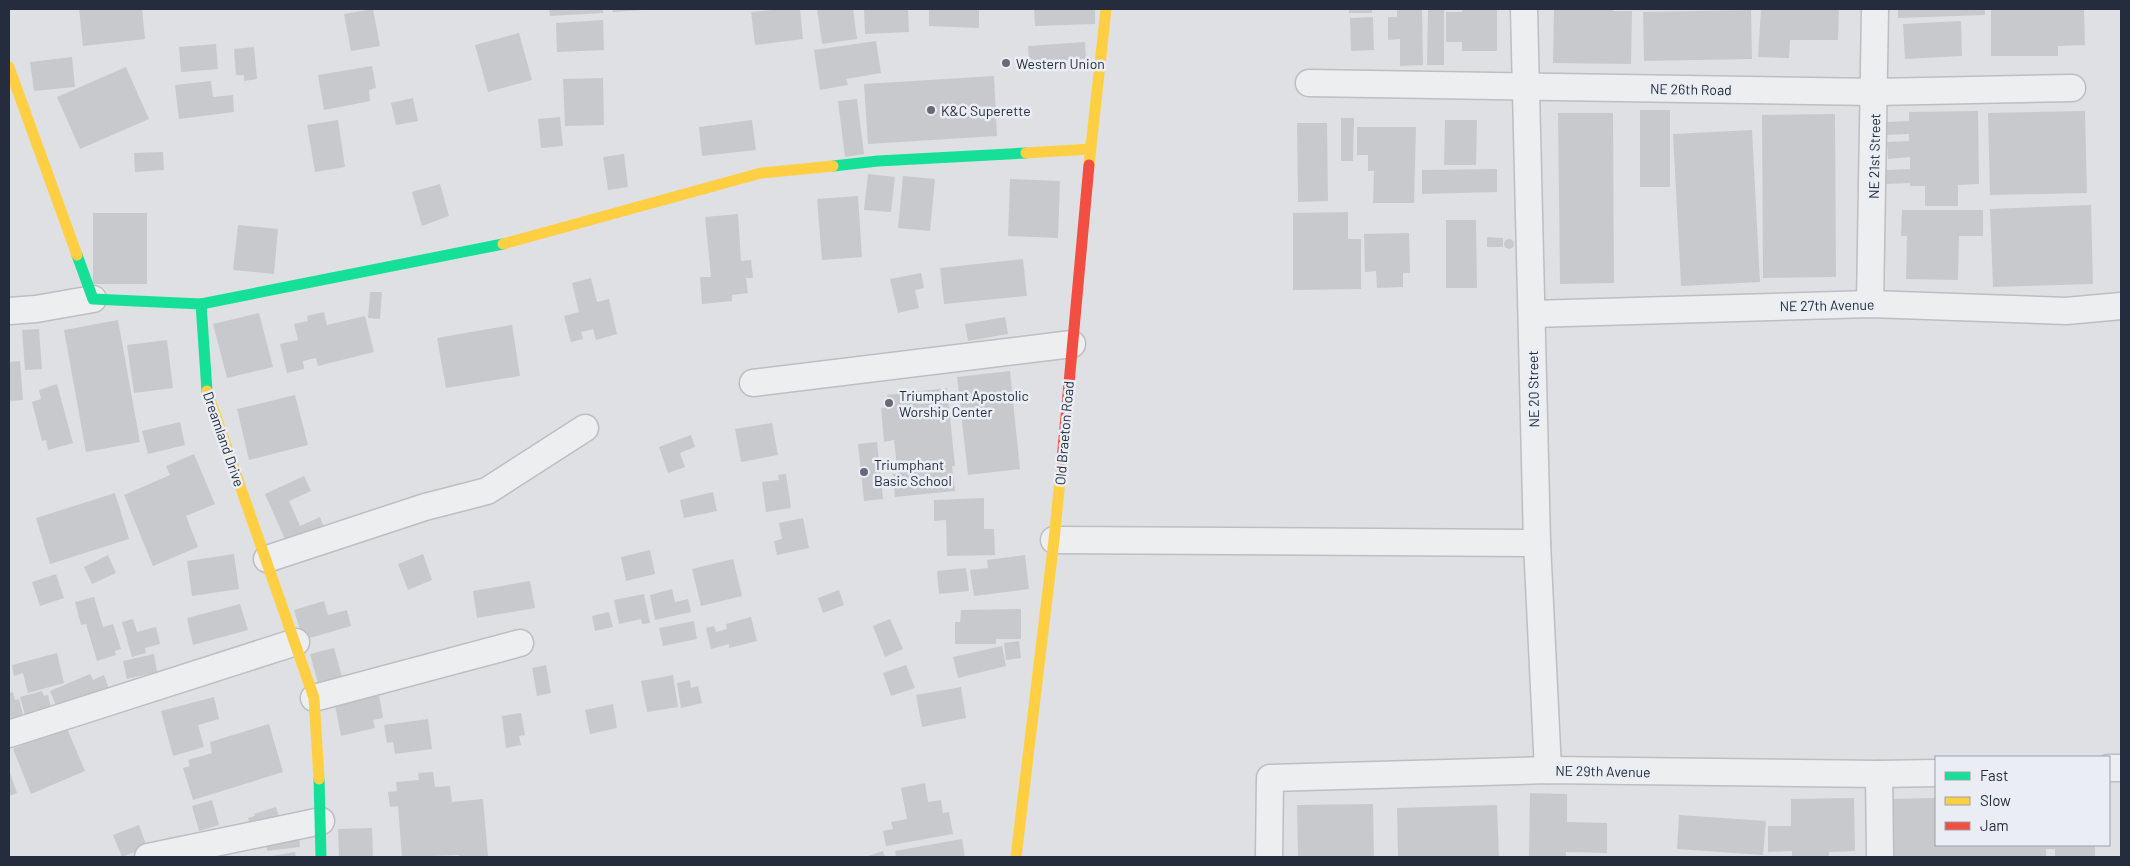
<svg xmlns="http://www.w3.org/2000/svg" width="2130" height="866" font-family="Barlow,sans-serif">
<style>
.building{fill:#c8c9cd}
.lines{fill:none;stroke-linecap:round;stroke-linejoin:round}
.street-casing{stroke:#bcbec1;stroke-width:29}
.street{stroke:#edeef0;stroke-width:26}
.fast{stroke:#16e098;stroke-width:11}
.slow{stroke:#ffcf43;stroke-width:11}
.jam{stroke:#f24e42;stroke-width:11}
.poi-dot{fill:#666b77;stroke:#eaeef4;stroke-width:2}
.labels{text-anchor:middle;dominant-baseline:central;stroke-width:5;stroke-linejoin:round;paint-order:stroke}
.poi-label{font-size:14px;fill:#252c3d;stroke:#eaeef4;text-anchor:start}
.street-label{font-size:14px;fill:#252c3d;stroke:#eaeef4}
</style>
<rect width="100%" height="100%" fill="#dee0e3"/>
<g class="building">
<polygon points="79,9 142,9 145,39 83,46"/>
<polygon points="373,9 380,46 351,51 344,14"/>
<polygon points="549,9 603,9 603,13 550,16"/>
<polygon points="612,9 644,9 644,10 613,12"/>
<polygon points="782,9 800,9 803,39 755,45 751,12"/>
<polygon points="817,9 853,9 857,39 822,44"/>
<polygon points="864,9 908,9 909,32 865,34"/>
<polygon points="929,9 979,9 979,28 929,26"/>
<polygon points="1034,9 1095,9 1095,24 1035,26"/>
<rect x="1349" y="9" width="23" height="4"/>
<polygon points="1397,9 1422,9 1423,65 1400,66 1400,39 1388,40 1388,17 1397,17"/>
<polygon points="1428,9 1444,9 1444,65 1427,65"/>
<polygon points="1462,9 1497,9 1497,51 1462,51 1462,42 1446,42 1446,12 1462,12"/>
<polygon points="1556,9 1613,9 1613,11 1632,11 1631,64 1553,63 1554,10"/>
<polygon points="1761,9 1839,9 1838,40 1790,40 1789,58 1758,57"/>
<polygon points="1898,9 1985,9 1985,15 1898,18"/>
<polygon points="1991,9 2084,10 2085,45 2058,46 2058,56 1991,56"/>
<polygon points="1751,10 1752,59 1644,61 1643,12"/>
<polygon points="1373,17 1374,50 1351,51 1350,18"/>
<polygon points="603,20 604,50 557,52 556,23"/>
<polygon points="1961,21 1962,56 1905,59 1903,24"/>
<polygon points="519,33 532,80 488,92 475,45"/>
<polygon points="876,41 881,73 846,79 848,85 820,90 814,50"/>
<polygon points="1085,42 1086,59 1029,62 1028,46"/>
<polygon points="216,44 218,69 181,72 179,47"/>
<polygon points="254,47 257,79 244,81 244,75 236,75 234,49"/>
<polygon points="72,57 75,87 34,91 30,62"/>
<polygon points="372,66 376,88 369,90 370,101 324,110 318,75"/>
<polygon points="126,67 149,119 80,149 57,97"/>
<polygon points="994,76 997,136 868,144 864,84"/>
<polygon points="603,78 604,125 565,126 563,79"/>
<polygon points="211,81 213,97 233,95 234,112 179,119 175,85"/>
<polygon points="413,98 418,121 396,125 391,103"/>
<polygon points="857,99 864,154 845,157 838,101"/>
<rect x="1640" y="110" width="30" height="77"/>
<polygon points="1978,111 1979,184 1958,185 1958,206 1925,206 1925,186 1910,186 1910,183 1886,184 1886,170 1910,169 1910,157 1888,159 1887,142 1909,141 1909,134 1886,135 1886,122 1909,121 1909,112"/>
<polygon points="2085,111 2087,193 1990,195 1988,113"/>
<polygon points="1558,113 1613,113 1614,283 1560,284"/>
<polygon points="1835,114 1836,277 1763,278 1762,115"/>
<polygon points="560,117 563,146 541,148 538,119"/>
<polygon points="1341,118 1354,118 1353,161 1341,161"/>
<polygon points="338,120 345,167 315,172 307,125"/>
<polygon points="752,120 756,150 702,156 699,127"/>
<polygon points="1445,120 1477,120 1476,165 1444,165"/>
<polygon points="1297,123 1327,123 1328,201 1298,202"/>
<polygon points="1357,127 1416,127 1414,203 1373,203 1374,171 1368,171 1368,155 1357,155"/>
<polygon points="1752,130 1760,282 1681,286 1673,134"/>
<polygon points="163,152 164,170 135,172 134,153"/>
<polygon points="624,154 628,187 608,190 603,157"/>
<polygon points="1497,169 1497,192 1422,194 1422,170"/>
<polygon points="868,174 895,177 891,212 864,210"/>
<polygon points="903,176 935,179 930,231 898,228"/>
<polygon points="1010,179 1060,181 1058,238 1008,236"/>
<polygon points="440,184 449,216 422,226 412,192"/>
<polygon points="858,196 862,257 822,260 817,199"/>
<polygon points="2091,205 2093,284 1993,287 1990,209"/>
<polygon points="1902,210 1983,210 1983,236 1959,236 1958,280 1906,279 1907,236 1901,236"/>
<polygon points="1348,212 1348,239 1361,239 1361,289 1293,290 1293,213"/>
<rect x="93" y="213" width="54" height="71"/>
<polygon points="738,214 741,261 751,260 753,278 746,278 748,293 732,295 732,301 702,304 700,277 711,277 705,217"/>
<polygon points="1446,220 1476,220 1477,288 1446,288"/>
<polygon points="238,225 278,229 274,274 233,270"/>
<polygon points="1409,233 1410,273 1403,273 1403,287 1377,288 1376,271 1365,272 1364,234"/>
<polygon points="1487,237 1503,238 1503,247 1487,247"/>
<circle cx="1509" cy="244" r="5"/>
<polygon points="1023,259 1027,296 944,304 940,268"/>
<polygon points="921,273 924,288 915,290 919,308 898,313 890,279"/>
<polygon points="591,278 597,302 609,299 617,334 596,340 593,329 581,332 583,339 571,342 564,316 579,312 572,283"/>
<polygon points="370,292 382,292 380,319 368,318"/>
<polygon points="324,312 327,325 365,316 374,352 318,366 316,358 303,361 304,369 287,373 280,344 298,340 294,324 308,321 307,316"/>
<polygon points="259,313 273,367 227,378 213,324"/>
<polygon points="1005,317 1008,334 968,341 965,324"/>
<polygon points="118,320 140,442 86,452 64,330"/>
<polygon points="512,325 520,376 446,388 437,338"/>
<polygon points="39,329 42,369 25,370 22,330"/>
<polygon points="167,340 173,388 134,393 127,345"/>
<polygon points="20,361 23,400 9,401 9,362"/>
<polygon points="1010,371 1020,469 968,475 957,377"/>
<polygon points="57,384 73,443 48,450 46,440 42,441 32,402 41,399 39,390"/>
<polygon points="947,388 955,466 952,466 955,491 895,497 893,474 898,474 894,440 884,442 881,408 889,407 887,395"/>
<polygon points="295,395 308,445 249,460 237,409"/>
<polygon points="180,422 185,445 148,454 142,431"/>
<polygon points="772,423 778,455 741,462 735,429"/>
<polygon points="691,435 695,447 680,453 685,467 668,473 659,447"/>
<polygon points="877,442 883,499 864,501 858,444"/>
<polygon points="194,454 215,504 186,516 198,547 153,566 124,495 170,475 166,466"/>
<polygon points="786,474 791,508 766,512 762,482 779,480 778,475"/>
<polygon points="304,476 311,491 289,501 300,526 320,517 324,527 287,544 265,494"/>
<polygon points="713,492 717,511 684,518 680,500"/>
<polygon points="115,493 129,539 50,564 36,518"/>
<polygon points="984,498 984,529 994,529 995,555 947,556 946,520 934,521 934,500"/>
<polygon points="803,518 809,548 777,555 774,541 782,539 779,523"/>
<polygon points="650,550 655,574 626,581 621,557"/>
<polygon points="234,554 239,589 192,596 187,561"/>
<polygon points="423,554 432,580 408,590 398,564"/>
<polygon points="108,555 116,573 92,584 84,567"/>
<polygon points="1025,555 1029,589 974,596 970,570 988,568 987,560"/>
<polygon points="733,559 742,596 701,606 692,569"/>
<polygon points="966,568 969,591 939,594 937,571"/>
<polygon points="56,574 64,598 40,606 32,582"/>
<polygon points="530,581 535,608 477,618 473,591"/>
<polygon points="672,589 675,602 688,599 691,612 655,620 650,595"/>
<polygon points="839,590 844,605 823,613 818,598"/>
<polygon points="644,594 650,623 642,624 641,619 619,624 614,600"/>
<polygon points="94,597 103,627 113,624 121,649 115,651 116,655 97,661 86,624 81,625 75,602"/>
<polygon points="324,601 328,615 347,610 351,626 303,640 294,610"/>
<polygon points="240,604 248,630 193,645 187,618"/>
<polygon points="1021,609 1021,639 996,639 996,644 955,644 955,622 960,622 961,610"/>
<polygon points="609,612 613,627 595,631 592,616"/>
<polygon points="751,617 757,641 729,648 729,644 711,649 706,628 714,626 716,632 727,629 726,624"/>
<polygon points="133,619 137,632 156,627 160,644 145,648 146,653 132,657 122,622"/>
<polygon points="890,619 903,649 885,657 873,626"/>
<polygon points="694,621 697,639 663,646 659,628"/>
<polygon points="1019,641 1021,658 1006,660 1004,643"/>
<polygon points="1002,646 1006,666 958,678 953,657"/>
<polygon points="334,648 342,677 318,683 310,654"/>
<polygon points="57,653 64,683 28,693 23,673 14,676 12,665"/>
<polygon points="154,654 157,672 127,679 123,661"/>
<polygon points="546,665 551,693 537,696 532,668"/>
<polygon points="906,665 915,688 891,696 883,673"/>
<polygon points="90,674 93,680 104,675 110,692 59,713 50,691"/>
<polygon points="673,675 678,707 647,712 641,681"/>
<polygon points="690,680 691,688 698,686 702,703 681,708 677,683"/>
<polygon points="961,687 966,718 922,727 916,695"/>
<polygon points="42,691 44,696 48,695 52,711 26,719 20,697"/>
<polygon points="13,692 15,700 19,699 24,719 9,723 9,693"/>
<polygon points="379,695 383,718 373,720 375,728 341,736 335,705"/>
<polygon points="214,697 219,719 198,725 204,747 173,756 161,711"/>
<polygon points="613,704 617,728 590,734 585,710"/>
<polygon points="521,713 525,735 519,736 521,745 506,748 502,716"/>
<polygon points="428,719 432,749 395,754 393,742 387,743 384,725"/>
<polygon points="269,724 283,772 193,800 183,768 190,766 188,760 212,753 210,742"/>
<polygon points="66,726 85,771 31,794 13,749"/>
<polygon points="9,770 17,793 9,796"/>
<polygon points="433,772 435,787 450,786 452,802 483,799 488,857 460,857 459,855 402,857 398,806 390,807 388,792 397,791 396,782 419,780 418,773"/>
<polygon points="925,783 928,802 941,800 943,813 949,812 953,834 886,846 883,831 893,829 891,822 907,819 901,788"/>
<polygon points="1530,793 1567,794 1567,822 1607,823 1607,853 1566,852 1566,857 1529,857"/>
<polygon points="1854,798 1855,851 1829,852 1829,857 1792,857 1792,851 1768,852 1768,826 1791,826 1791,799"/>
<polygon points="1936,798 1936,845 2095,845 2095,857 2055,857 2055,849 2046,849 2046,857 1890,857 1890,799"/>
<polygon points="212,800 219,825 199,831 192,806"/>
<polygon points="1373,804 1374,857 1298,857 1297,805"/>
<polygon points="1497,805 1499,857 1398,857 1397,808"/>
<polygon points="276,807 281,823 252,832 248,818 255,816 254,814"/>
<polygon points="1679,815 1766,821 1763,855 1677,849"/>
<polygon points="139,825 147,847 122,857 113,835"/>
<polygon points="372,828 373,857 339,857 338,829"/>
<polygon points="299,834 300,847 267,851 266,841"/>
<polygon points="962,839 965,857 896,857 895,851"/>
<polygon points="883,851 885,857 865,857"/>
<polygon points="295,852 296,857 272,857 272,856"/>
</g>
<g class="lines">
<defs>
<g id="street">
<polyline points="1524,9 1537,543 1548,770"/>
<polyline points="1309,83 1875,92 2072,88"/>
<polyline points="1870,304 1875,9"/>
<polyline points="9,311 36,309 93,299"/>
<polyline points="1532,314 1870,304 2066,311 2121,306"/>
<polyline points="753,383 1072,344"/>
<polyline points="1054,540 1537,543"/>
<polyline points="267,559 425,507 487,491 585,428"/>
<polyline points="314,698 520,643"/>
<polyline points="9,734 296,642"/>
<polyline points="2109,768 2121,768"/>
<polyline points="1879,774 1880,857"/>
<polyline points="148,857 321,821"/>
<polyline points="1269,857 1270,778 1548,770 1879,774 1936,773"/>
</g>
</defs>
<use href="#street" class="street-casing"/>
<use href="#street" class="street"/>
<g class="fast">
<polyline points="833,166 878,161 1026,153"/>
<polyline points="77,255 93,299 201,304 207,391"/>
<polyline points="201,304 503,244"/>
<polyline points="319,779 321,857"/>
</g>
<g class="slow">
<polyline points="9,67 77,255"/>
<polyline points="1026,153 1091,149"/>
<polyline points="1089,165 1106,9"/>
<polyline points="503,244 761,173 833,166"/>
<polyline points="207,391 314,698 319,779"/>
<polyline points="1016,857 1054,540 1062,460"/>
</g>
<polyline class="jam" points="1062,460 1089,165"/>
</g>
<g class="poi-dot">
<circle cx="1006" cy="63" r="5"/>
<circle cx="931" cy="110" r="5"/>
<circle cx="889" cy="403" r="5"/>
<circle cx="864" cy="472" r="5"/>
</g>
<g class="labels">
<g class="poi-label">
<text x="1016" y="63">Western Union</text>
<text x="941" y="110">K&amp;C Superette</text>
<text x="899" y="395">Triumphant Apostolic<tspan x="899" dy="16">Worship Center</tspan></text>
<text x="874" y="464">Triumphant<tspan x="874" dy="16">Basic School</tspan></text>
</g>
<g class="street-label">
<text transform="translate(1691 89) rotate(1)">NE 26th Road</text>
<text transform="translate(1874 156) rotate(-89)">NE 21st Street</text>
<text transform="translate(1827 305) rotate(-1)">NE 27th Avenue</text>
<text transform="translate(1533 389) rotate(-91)">NE 20 Street</text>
<text transform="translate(1064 433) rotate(-85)">Old Braeton Road</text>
<text transform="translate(224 439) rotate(71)">Dreamland Drive</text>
<text transform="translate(1603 771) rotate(1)">NE 29th Avenue</text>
</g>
</g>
<rect width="2130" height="866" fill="none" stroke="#252c3d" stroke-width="20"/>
<rect x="1935" y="756" width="175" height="90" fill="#eaeef4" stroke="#9ba0ab"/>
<rect x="1945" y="772" width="25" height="8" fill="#16e098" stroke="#9ba0ab"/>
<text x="1980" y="781" font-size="15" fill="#252c3d">Fast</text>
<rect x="1945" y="797" width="25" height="8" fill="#ffcf43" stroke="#9ba0ab"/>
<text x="1980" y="806" font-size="15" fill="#252c3d">Slow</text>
<rect x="1945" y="822" width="25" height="8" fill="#f24e42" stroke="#9ba0ab"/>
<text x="1980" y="831" font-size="15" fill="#252c3d">Jam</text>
</svg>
